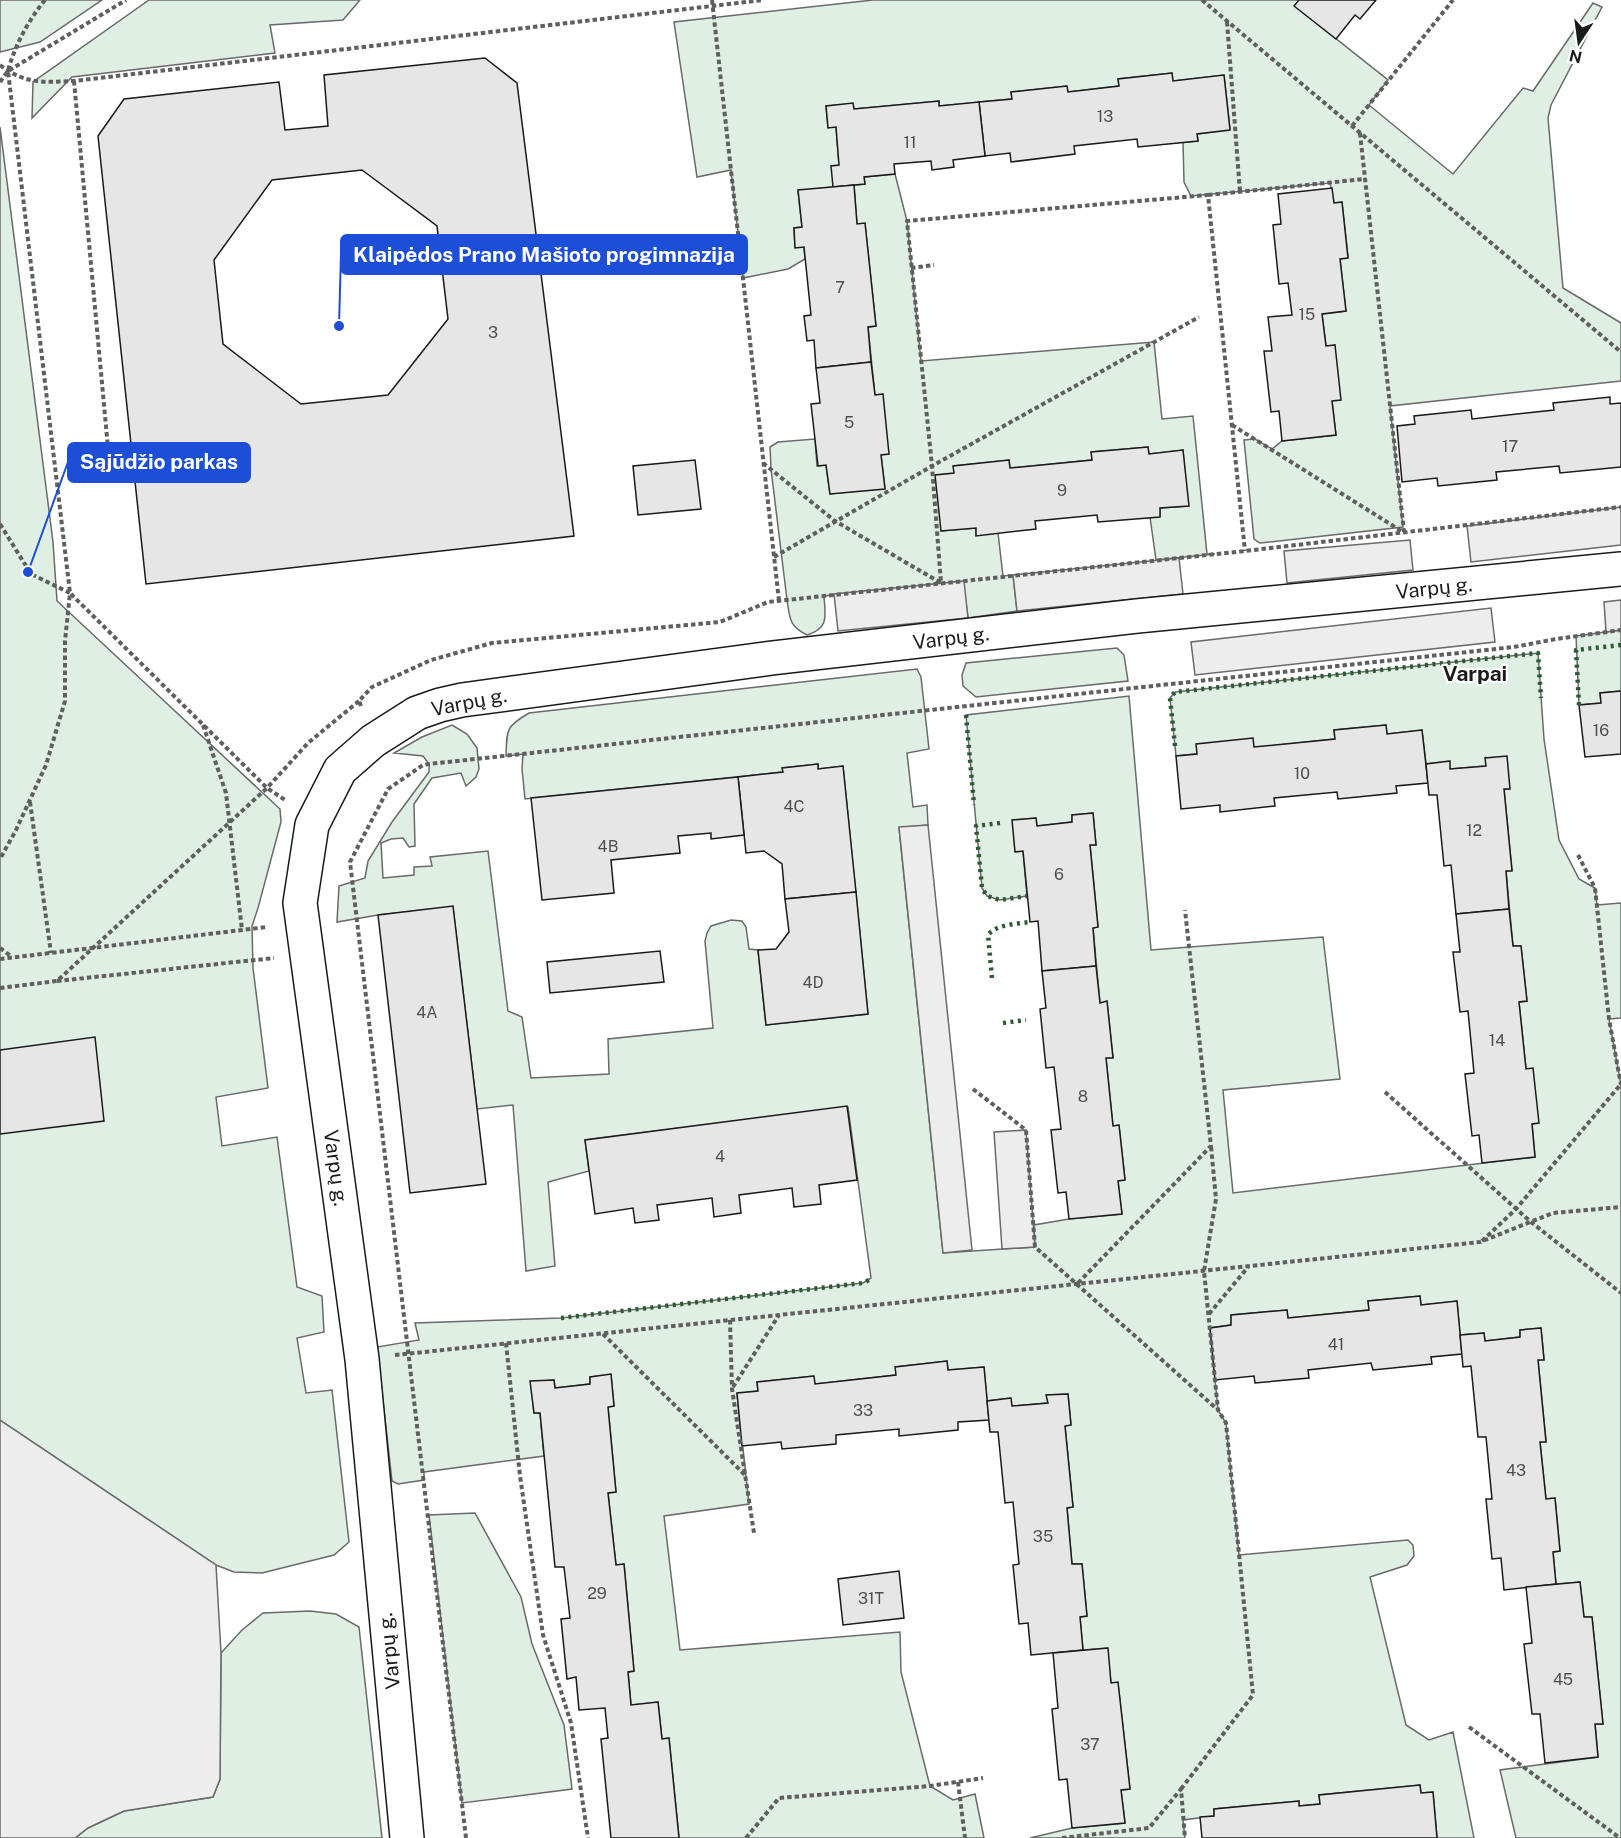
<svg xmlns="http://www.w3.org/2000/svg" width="1621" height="1838" font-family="'Public Sans',sans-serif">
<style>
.green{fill:#e0efe3;stroke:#6a6a6a;stroke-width:1.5}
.parking{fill:#ededed;stroke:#6a6a6a;stroke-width:1.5}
.building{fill:#e6e6e6;stroke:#1a1a1a;stroke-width:1.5;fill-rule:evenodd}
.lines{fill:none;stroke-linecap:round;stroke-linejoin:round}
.minor-casing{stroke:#1a1a1a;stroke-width:36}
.path{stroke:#5f5f5f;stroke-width:4;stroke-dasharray:4.5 3;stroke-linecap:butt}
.minor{stroke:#fff;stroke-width:33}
.hedge{stroke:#2b5a34;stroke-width:4.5;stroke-dasharray:3 4.5;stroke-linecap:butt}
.labels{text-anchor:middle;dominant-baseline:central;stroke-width:4.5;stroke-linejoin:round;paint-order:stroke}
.number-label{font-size:16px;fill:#4d4d4d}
.street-label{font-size:20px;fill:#1a1a1a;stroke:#fff}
.neighbourhood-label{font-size:21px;font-weight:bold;fill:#1a1a1a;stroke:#fff}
.leader{fill:none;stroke:#1d4ed8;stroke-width:2}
.callout-dot{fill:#1d4ed8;stroke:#fff;stroke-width:2}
.callout{fill:#1d4ed8;stroke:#1d4ed8;stroke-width:2}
.callout-label{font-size:21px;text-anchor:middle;font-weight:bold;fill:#fff}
</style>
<rect width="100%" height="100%" fill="#fff"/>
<g class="green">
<polygon points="0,0 102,0 40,42 0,52"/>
<polygon points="149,0 360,0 343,20 270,25 275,53 72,77 32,118 33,82"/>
<polygon points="873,0 1299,0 1295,6 1388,80 1369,105 1453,174 1523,88 1533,91 1593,3 1602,7 1551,105 1548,118 1563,288 1621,323 1621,381 1390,406 1403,527 1260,543 1254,539 1244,440 1255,439 1272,449 1282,441 1336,435 1332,401 1335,345 1326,346 1322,314 1346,311 1340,259 1348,257 1342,202 1334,203 1330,183 1191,196 1184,182 1183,142 1198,141 1197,134 1230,129 1224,75 1173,81 1172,73 1118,79 1119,86 1068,92 1066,86 1011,92 1012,99 939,106 939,101 854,109 853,104 826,106 828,127 836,127 839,165 833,187 798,191 802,227 794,228 795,247 804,247 805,259 788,269 743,278 731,170 697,177 674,22"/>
<polygon points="0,127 53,542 57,601 280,809 281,822 258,908 252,926 253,968 268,1088 216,1097 222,1146 277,1137 297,1287 322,1296 324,1332 297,1338 306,1393 332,1390 349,1542 334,1555 262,1573 234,1572 216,1565 0,1420"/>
<path d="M895,174L907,221L921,361L1154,342L1162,419L1193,416L1207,554H1215L1156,560L1150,517L1160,516V508L1188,506L1183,450L1149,454L1148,447L1092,452V460L1010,468L1009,460L954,466V473L941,531L976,528V535L998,533L1003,576L1013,575L1017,611L968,618L963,581L824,596C825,615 830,628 807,635C789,626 790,619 787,600L771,469L770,447L778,442L815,439L817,466L826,465L830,494L885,488L881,455L883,394L875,395L868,327L876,326L865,224H857L854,185L865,184L864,177Z"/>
<polygon points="1621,630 1621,691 1600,693 1601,703 1579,705 1576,636"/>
<polygon points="1117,648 1124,655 1128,681 976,697 963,686 962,675 966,663"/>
<path d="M1538,653L1544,739L1559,840L1579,879L1595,888L1597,905L1621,903V1018L1609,1019L1621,1085V1838H1516L1500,1770L1598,1757L1595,1724H1603L1592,1617H1584L1580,1582L1556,1584L1553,1552L1560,1551L1555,1498L1546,1499L1540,1442L1546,1441L1538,1360L1544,1359L1541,1328L1520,1330V1337L1485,1341L1484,1333L1460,1335L1457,1301L1421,1305L1420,1296L1368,1301L1369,1310L1288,1318L1287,1310L1231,1315V1325L1210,1328L1218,1410L1226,1423L1239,1555L1408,1540L1413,1545L1414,1556L1407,1565L1370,1577L1406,1725L1429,1740L1453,1732L1474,1838H1437L1433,1792L1421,1793L1420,1785L1319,1795L1320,1804L1299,1806V1801L1214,1809V1816L1183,1820L1185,1838H1030L1072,1828L1125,1823L1121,1790L1130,1789L1118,1683H1111L1107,1648L1083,1650L1080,1617L1087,1616L1082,1564H1072L1067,1508L1073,1507L1065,1426L1071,1425L1068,1394L1047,1395L1048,1403L1012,1406L1010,1398L987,1401L984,1367L948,1370L947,1361L896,1367V1375L815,1384L813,1376L757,1382L758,1391L737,1394L749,1504L664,1516L680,1650L900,1632L901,1672L930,1786L953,1800L975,1794L984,1838H679L669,1738L662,1739L658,1702L631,1705L628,1672L634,1671L624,1564L616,1565L608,1493L616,1492L608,1407L614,1406L611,1375L590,1377V1384L555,1388L554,1380L531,1382L534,1413H540L544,1456L424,1472V1480L398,1484L392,1481L377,1347L419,1340L415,1323L561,1318L863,1283L871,1278L848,1107L585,1140L589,1171L548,1182L555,1266L526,1271L513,1105L477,1109L453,907L378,915L337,922L339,886L365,878L368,861L392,822L429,772V764L423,756L394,753L422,737L452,725L467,734L477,748L479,769L476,777L466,786L461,773L432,778L414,804L415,846L409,847L403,838L391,839L381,843L383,878L414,875V867L432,866L430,857L488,851L508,1011L522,1017L531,1078L609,1074L608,1039L713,1028L705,941L707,933L711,926L731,920L742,921L746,927L749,949L758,950L766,1025L868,1014L843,766L818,769V764L783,768V772L525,799L522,769L523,754L506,756C507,730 505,727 529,713L917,669L921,677L929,749L907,753L913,807L927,805L928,825L899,828L943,1253L1035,1247L1034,1225L1069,1219L1122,1214L1118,1181L1125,1179L1119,1125L1113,1126L1106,1058L1113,1057L1107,1002L1100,1003L1093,928L1098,927L1090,845H1096L1093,813L1072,815V822L1037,826L1036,818L1013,820L1015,851H1023L1027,896L1000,900L987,896L982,888L966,715L1129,696L1151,950L1323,937L1340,1079L1223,1090L1233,1193L1535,1157L1532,1124L1538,1123L1526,1069L1519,1002L1527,1001L1521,946H1513L1506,871L1512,870L1504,789H1509L1486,758V766L1450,769L1449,761L1426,764L1422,730L1387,734L1386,725L1334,730L1335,739L1176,756L1170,698L1175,692Z"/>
<polygon points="475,1513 521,1597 532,1644 564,1725 572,1789 462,1803 429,1515"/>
<polygon points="310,1611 336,1614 359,1627 382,1838 75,1838 88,1828 124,1811 213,1797 220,1779 221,1653 242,1630 263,1613"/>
</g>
<g class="parking">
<polygon points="1621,507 1621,545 1471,562 1467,526"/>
<polygon points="1410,540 1413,570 1287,583 1284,551"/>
<polygon points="1179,558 1183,594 1017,611 1013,575"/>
<polygon points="964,581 968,618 838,631 834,594"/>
<polygon points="1621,600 1621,630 1606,632 1604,602"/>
<polygon points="1491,608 1495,642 1195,675 1191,642"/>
<polygon points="928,825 972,1250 943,1253 899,827"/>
<polygon points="1026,1130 1035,1247 1002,1249 994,1132"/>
<polygon points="0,1420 216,1565 221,1653 220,1779 213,1797 124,1811 88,1828 75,1838 0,1838"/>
</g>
<g class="building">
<polygon points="1299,0 1376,0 1360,19 1355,15 1336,39 1294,6"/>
<path d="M485,58L517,83L574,536L146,584L98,136L124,99L279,82L285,130L328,126L324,75ZM362,170L437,226L448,319L388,395L301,404L223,344L214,260L272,180Z"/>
<polygon points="1172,73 1173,81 1224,75 1230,130 1197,134 1198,141 1138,147 1137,139 1074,146 1075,154 1011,162 1010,153 985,156 979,102 1012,99 1011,92 1067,86 1068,92 1119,86 1118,79"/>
<polygon points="939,101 939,106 979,102 985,156 953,160 954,167 932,170 931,161 894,164 895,174 864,177 865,184 833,187 831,166 839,165 836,127 828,128 826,106 853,103 854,109"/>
<polygon points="854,185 857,224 865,223 876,326 868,327 871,362 816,368 814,340 807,341 804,316 811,315 804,247 795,248 794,228 802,227 798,190"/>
<polygon points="1332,188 1334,203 1342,202 1348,258 1340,259 1346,311 1322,314 1326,346 1335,345 1341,400 1332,401 1336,435 1282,441 1279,411 1271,412 1264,351 1272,351 1268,317 1292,315 1288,283 1279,284 1273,225 1281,224 1278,194"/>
<polygon points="871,362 875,395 883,394 889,454 881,455 885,489 830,494 826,465 818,466 811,404 820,403 816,368"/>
<polygon points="1610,397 1610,404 1621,403 1621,467 1560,473 1559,466 1496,472 1497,480 1438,486 1437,478 1402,482 1397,426 1415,424 1414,416 1471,410 1472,419 1554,410 1553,403"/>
<polygon points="1148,447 1149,454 1183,450 1189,506 1160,508 1160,517 1098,522 1097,515 1035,521 1036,529 976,536 976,528 941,531 935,475 954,473 953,466 1009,460 1010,468 1092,460 1091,452"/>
<polygon points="695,460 701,509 638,515 633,466"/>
<polygon points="1621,691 1621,754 1585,757 1579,705 1601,703 1600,693"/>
<polygon points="1386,725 1387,734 1422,730 1428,783 1396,786 1397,793 1338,799 1337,792 1274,798 1275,806 1220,812 1220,805 1181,809 1176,756 1197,754 1196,744 1253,738 1254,747 1335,739 1334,730"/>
<polygon points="1507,756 1510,789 1504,789 1512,871 1506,871 1509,909 1456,914 1451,865 1444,866 1437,795 1429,795 1426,764 1450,761 1450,769 1486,766 1485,758"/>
<polygon points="818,764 818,769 843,766 856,892 785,899 782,864 764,851 746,853 738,777 783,772 782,768"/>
<polygon points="738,777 744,835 711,839 711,833 678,836 680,853 611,860 614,893 542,900 531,798"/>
<polygon points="1093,813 1096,845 1090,845 1098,927 1093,928 1096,966 1042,971 1038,921 1030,922 1023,851 1015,852 1012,820 1036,818 1037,826 1072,822 1072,815"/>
<polygon points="856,892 868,1014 766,1025 758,950 776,949 789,932 785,899"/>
<polygon points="453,906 486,1184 410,1193 378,915"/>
<polygon points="1509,909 1513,946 1521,946 1527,1001 1519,1002 1526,1069 1533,1068 1539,1123 1532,1124 1535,1157 1482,1163 1479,1135 1472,1136 1465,1074 1474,1073 1468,1011 1460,1012 1453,952 1460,952 1456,914"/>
<polygon points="660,951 664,982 550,993 547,962"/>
<polygon points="1096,966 1100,1003 1107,1001 1113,1058 1106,1058 1113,1126 1119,1125 1125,1180 1118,1181 1122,1214 1069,1219 1066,1192 1058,1193 1051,1130 1061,1129 1054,1067 1046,1068 1040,1009 1046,1008 1042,971"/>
<polygon points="95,1037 104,1121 0,1134 0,1050"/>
<polygon points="847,1106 857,1180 819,1185 821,1204 794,1207 792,1188 739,1195 741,1213 714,1217 712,1198 657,1205 659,1220 635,1223 633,1208 595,1214 585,1140"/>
<polygon points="1420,1296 1421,1305 1457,1301 1462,1354 1431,1357 1432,1364 1373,1370 1371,1363 1308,1370 1309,1378 1255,1383 1254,1376 1215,1380 1210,1328 1231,1325 1231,1315 1287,1310 1288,1318 1369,1310 1368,1301"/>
<polygon points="1541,1328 1544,1360 1538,1360 1546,1442 1540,1442 1546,1499 1555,1498 1560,1551 1553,1552 1556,1584 1504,1590 1501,1558 1492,1559 1486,1499 1492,1499 1486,1437 1478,1437 1471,1366 1463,1367 1460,1335 1484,1333 1485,1341 1520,1337 1520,1330"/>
<polygon points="947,1361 948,1370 984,1367 989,1420 958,1422 958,1430 899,1436 899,1429 836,1435 836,1444 782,1449 781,1442 742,1446 737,1393 758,1391 757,1382 814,1376 815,1384 896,1375 895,1367"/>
<polygon points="611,1374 614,1406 608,1407 616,1492 608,1493 616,1565 624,1564 634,1671 628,1672 631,1705 658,1702 662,1739 669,1738 679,1838 611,1838 601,1739 608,1738 605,1708 579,1710 576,1677 567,1679 561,1619 570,1618 564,1567 555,1567 540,1413 534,1413 530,1381 554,1380 555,1388 590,1384 590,1377"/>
<polygon points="1068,1394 1071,1425 1065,1426 1073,1507 1067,1508 1072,1564 1082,1564 1087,1616 1080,1617 1083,1650 1031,1655 1028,1623 1019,1624 1013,1565 1019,1564 1013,1502 1005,1503 998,1432 990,1432 987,1401 1011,1398 1012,1406 1048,1403 1046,1395"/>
<polygon points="899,1571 904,1618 843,1625 838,1579"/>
<polygon points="1580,1582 1584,1617 1592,1617 1603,1724 1595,1724 1598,1757 1545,1763 1540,1714 1532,1714 1524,1644 1532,1643 1526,1587"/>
<polygon points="1108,1648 1111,1683 1118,1682 1130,1789 1121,1790 1125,1823 1072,1828 1067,1779 1059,1780 1052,1709 1058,1708 1053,1653"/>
<polygon points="1420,1785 1421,1793 1433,1792 1437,1838 1202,1838 1200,1817 1214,1816 1214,1809 1299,1801 1299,1806 1320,1804 1319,1795"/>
</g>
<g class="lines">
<defs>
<polyline id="minor" points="407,1838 362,1359 300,903 312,825 340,770 373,741 417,713 440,705 462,700 772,658 1137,616 1621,569"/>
</defs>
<use href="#minor" class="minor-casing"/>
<g class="path">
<path d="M45,0C28,21 15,45 8,71L70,593L267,788L285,800"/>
<polyline points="712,0 779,601"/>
<polyline points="1202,0 1621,352"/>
<polyline points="1227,22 1240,192"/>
<path d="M0,65C26,85 44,82 74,81L763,0"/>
<polyline points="74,81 108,448"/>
<polyline points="0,82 8,71 126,0"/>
<polyline points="1352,126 1453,0"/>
<polyline points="1360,133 1404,532"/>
<polyline points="1208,195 1365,179"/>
<polyline points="911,268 934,265"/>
<polyline points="1232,425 1403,532"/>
<polyline points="763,463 835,521 941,583 932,466 907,221 1208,195 1245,551"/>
<polyline points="0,524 31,574 70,593 65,641 65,701 46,765 16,830 0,859"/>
<polyline points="774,557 932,466 1199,317"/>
<polyline points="361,706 359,701 372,687 431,660 492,643 720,622 768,602 1245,551 1621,507"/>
<polyline points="203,725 226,793 242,930"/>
<polyline points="30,802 51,953"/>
<polyline points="1578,855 1595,888 1609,1019 1621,1085"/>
<polyline points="0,948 12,957"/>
<polyline points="0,959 267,927"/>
<polyline points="57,981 274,958"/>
<polyline points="0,988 57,981 267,788 308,743 359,701"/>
<polyline points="973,1089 1026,1130 1035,1247 1217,1409"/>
<polyline points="1385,1092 1531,1222 1621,1293"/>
<polyline points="1482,1241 1516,1209 1621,1084"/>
<polyline points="1078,1283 1211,1146 1185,910"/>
<polyline points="1209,1314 1248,1267"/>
<polyline points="730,1320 732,1389 754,1533"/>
<polyline points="603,1334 745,1475"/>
<polyline points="506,1343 520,1476 543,1635 571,1723 588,1838"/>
<polyline points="395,1355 1480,1242 1553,1213 1621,1207"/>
<polyline points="733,1387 779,1315"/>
<polyline points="1469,1727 1620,1838"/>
<polyline points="958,1782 965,1838"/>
<polyline points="1181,1789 1253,1695 1226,1423 1218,1410 1204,1271 1216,1199 1211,1146"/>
<polyline points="466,1838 350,862 388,789 423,765 429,764 1514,647 1556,639 1621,630"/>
<polyline points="746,1838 779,1798 930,1786 983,1778"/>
<polyline points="1062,1838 1149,1828 1181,1789 1185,1838"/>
</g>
<use href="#minor" class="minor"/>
<g class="hedge">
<polyline points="1579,705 1576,650 1621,645"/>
<polyline points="966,715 974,805"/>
<polyline points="1175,746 1170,698 1175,692 1538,653 1541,698"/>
<polyline points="1000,823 976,826 982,888 987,896 1000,900 1027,896"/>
<path d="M992,978L988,935C997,924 1016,924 1030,922"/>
<polyline points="1003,1023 1026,1020"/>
<polyline points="561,1318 863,1283 871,1279"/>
</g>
</g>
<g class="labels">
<g class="number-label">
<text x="1105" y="116">13</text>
<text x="910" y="142">11</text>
<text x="840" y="287">7</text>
<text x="1307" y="314">15</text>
<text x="493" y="332">3</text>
<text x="849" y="422">5</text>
<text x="1510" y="446">17</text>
<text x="1062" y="490">9</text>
<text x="1601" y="730">16</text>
<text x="1302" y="773">10</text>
<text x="794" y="806">4C</text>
<text x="1474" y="830">12</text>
<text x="608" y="846">4B</text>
<text x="1059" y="874">6</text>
<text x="813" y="982">4D</text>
<text x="427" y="1012">4A</text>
<text x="1497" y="1040">14</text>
<text x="1083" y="1096">8</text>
<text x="720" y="1156">4</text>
<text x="1336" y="1344">41</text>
<text x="863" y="1410">33</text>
<text x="1516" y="1470">43</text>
<text x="1043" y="1536">35</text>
<text x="597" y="1593">29</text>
<text x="871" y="1598">31T</text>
<text x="1563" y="1679">45</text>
<text x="1090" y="1744">37</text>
</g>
<g class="street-label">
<text transform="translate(1434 588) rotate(-6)">Varpų g.</text>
<text transform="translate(951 638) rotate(-7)">Varpų g.</text>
<text transform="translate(469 702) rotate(-11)">Varpų g.</text>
<text transform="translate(336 1168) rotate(82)">Varpų g.</text>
<text transform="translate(389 1651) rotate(-96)">Varpų g.</text>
</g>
<g class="neighbourhood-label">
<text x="1475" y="673">Varpai</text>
</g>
</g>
<path class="leader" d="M339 326L341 254M28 572L68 462"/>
<g class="callout-dot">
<circle cx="339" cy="326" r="6"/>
<circle cx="28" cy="572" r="6"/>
</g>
<g class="callout">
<rect x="341" y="235" width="406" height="39" rx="6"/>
<rect x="68" y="443" width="182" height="39" rx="6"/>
</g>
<g class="callout-label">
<text x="544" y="262">Klaipėdos Prano Mašioto progimnazija</text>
<text x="159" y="469">Sąjūdžio parkas</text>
</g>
<g transform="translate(1579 42) rotate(193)" stroke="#ffffff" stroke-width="4.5" paint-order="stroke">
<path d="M0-4.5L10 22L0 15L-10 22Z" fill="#1a1a1a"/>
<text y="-9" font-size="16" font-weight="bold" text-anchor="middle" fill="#1a1a1a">N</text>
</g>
</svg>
